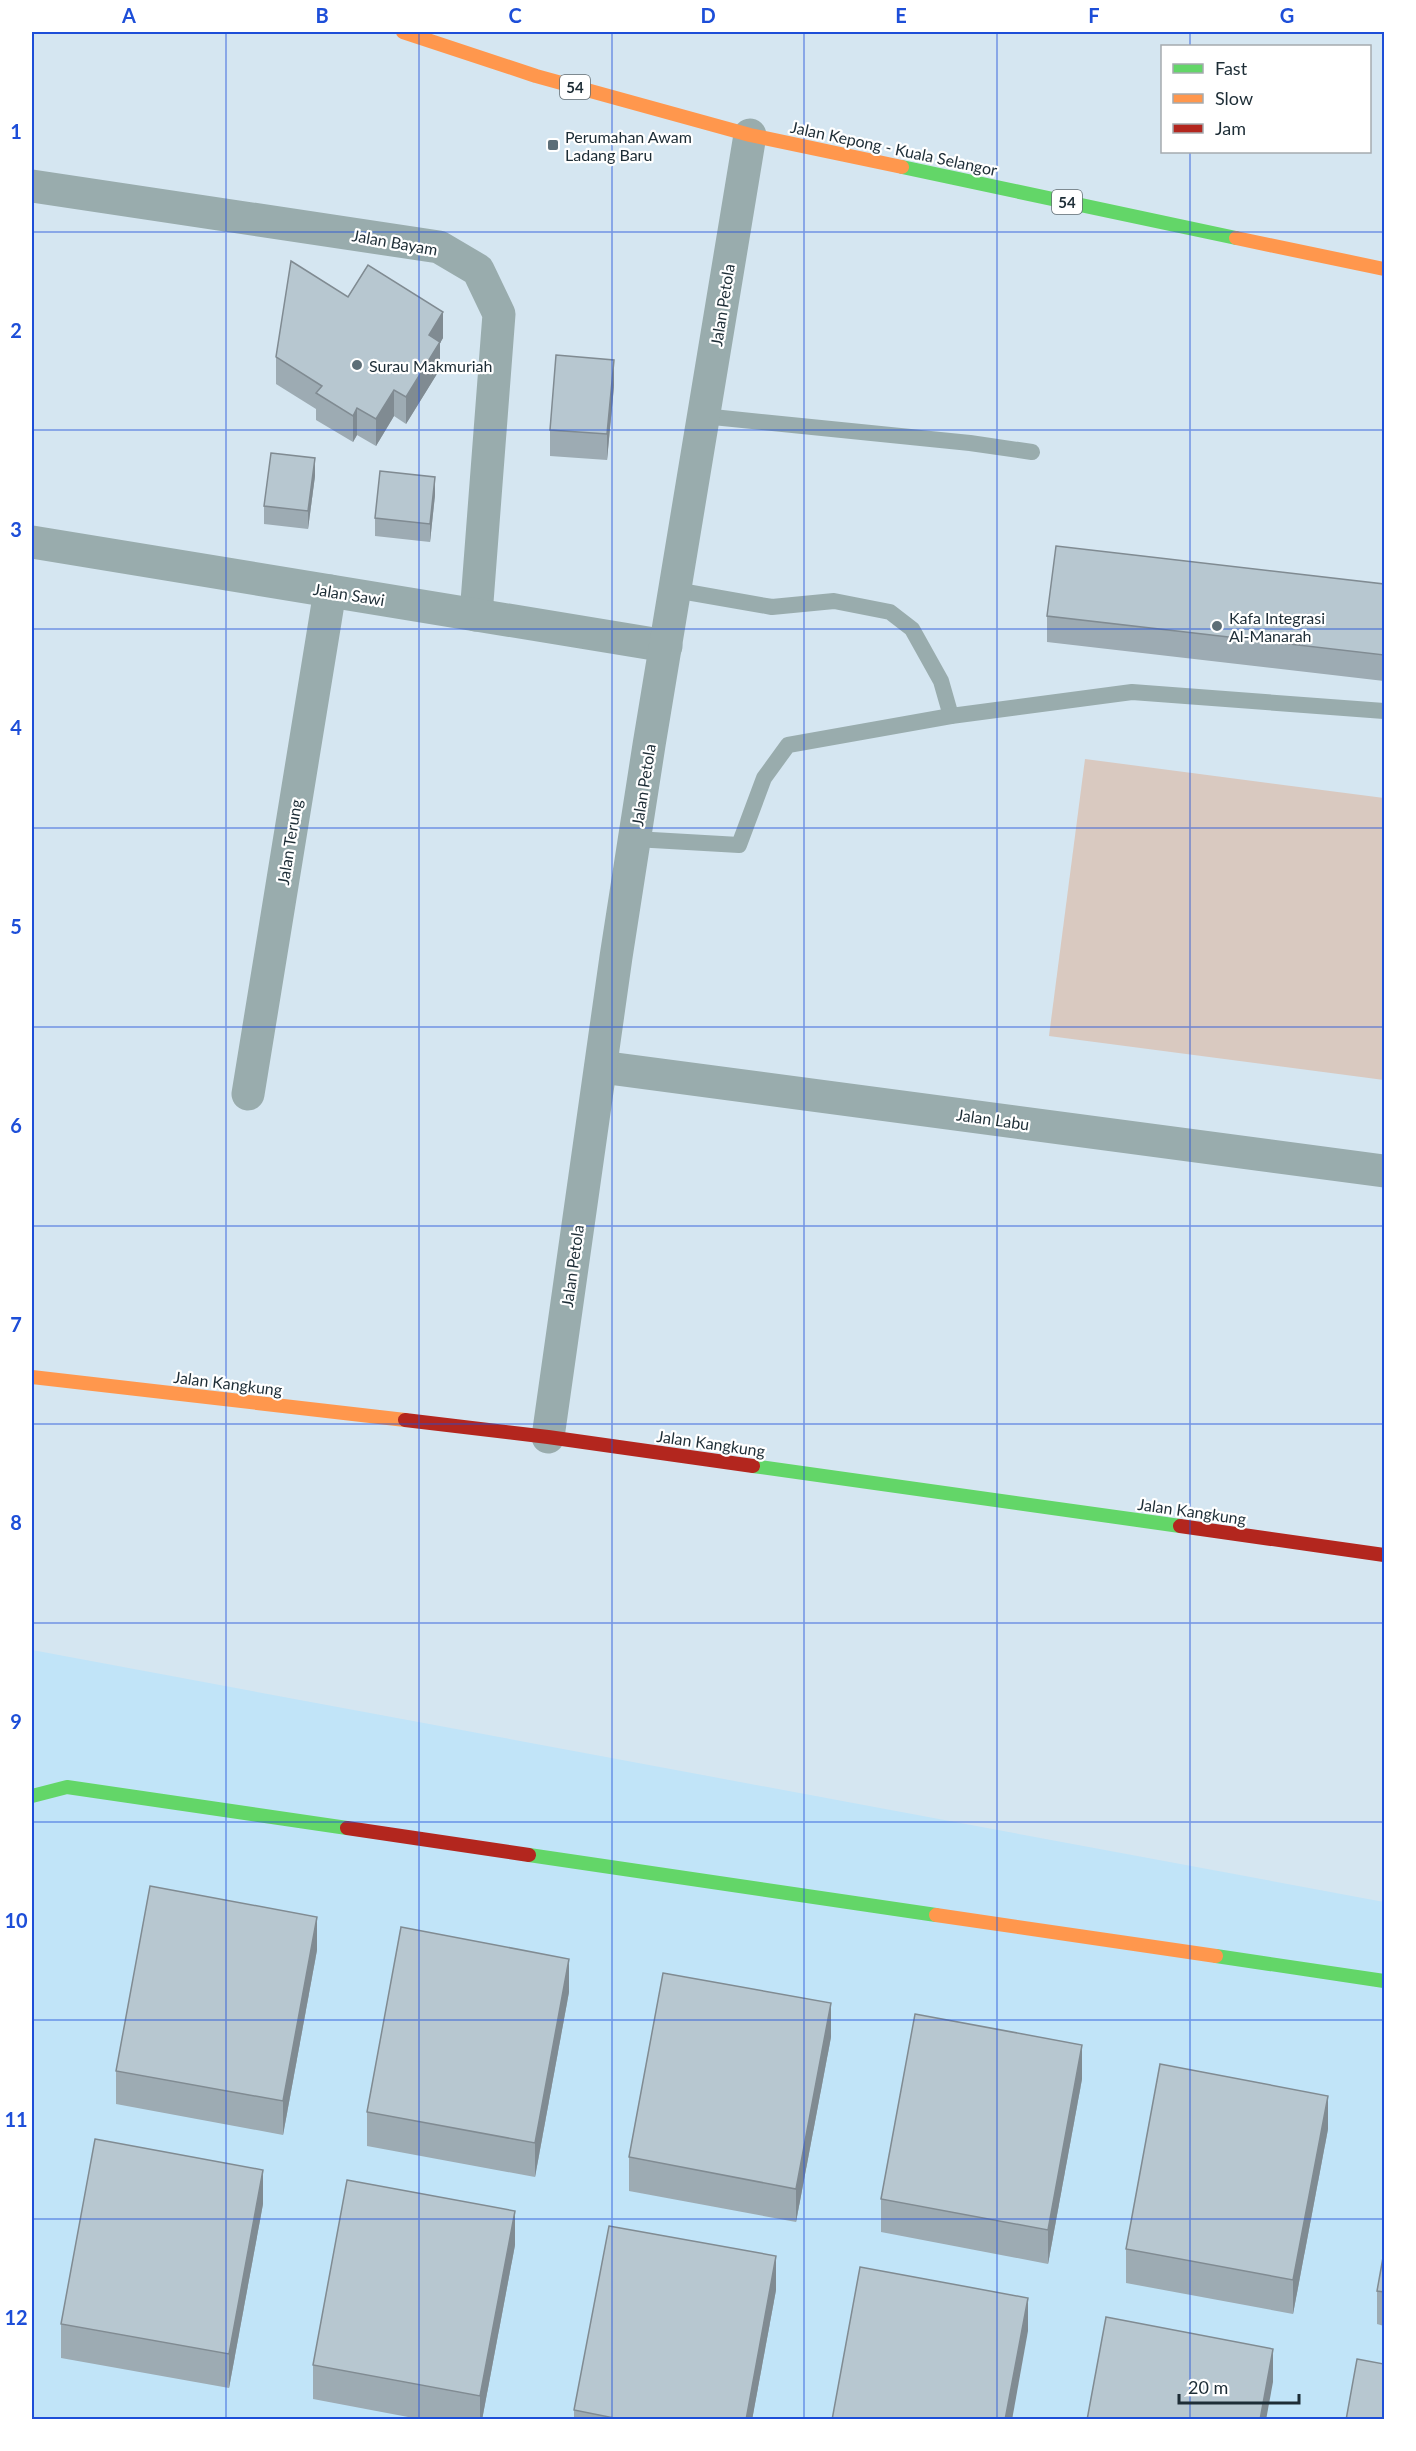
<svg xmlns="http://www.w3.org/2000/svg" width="1416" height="2451" font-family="Lato,sans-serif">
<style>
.built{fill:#c1e4f8}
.green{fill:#d9c9c0}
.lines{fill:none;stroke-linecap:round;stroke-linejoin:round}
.lane{stroke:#99acad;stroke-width:16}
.street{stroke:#99acad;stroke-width:33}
.fast{stroke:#63d668;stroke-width:14}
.slow{stroke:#ff974d;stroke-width:14}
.jam{stroke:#b3261e;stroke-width:14}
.wall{fill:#9dabb3}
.shaded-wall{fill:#808b92}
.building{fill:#b7c7d0;stroke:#808b92;stroke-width:1.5}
.grid{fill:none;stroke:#1d4ed8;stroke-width:1.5;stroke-opacity:0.55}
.poi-dot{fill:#5d6e77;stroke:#fff;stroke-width:2}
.labels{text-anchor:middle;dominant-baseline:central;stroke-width:4.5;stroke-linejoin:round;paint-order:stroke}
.shield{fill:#fff;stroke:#616c72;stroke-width:1.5}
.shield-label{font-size:15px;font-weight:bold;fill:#1d2d36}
.poi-label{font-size:16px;fill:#1d2d36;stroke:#fff;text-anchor:start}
.street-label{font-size:16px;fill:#1d2d36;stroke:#fff}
.neatline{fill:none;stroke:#1d4ed8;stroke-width:2}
.grid-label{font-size:20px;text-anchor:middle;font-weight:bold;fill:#1d4ed8}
</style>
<rect width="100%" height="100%" fill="#d5e6f1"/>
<polygon class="built" points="32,1650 1384,1902 1384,2419 32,2419"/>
<polygon class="green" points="1085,759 1384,798 1384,1080 1049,1036"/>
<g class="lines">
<g class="lane">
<polyline points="703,416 970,443 1032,452"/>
<polyline points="675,590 772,607 834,601 890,612 912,629 941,681 951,716"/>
<polyline points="635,839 739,845 764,778 788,745 951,716 1132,692 1384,711"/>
</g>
<g class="street">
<polyline points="32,186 439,247 478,270 499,314 476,615"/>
<polyline points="32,542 666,646"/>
<polyline points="601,1067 1384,1171"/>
<polyline points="248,1094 330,591"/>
<polyline points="548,1437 616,957 649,745 750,135"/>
</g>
<g class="fast">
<polyline points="902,167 1236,238"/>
<polyline points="753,1466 1180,1526"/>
<polyline points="32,1796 67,1787 347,1828"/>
<polyline points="529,1855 936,1915"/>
<polyline points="1216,1956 1384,1981"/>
</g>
<g class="slow">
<polyline points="403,32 536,76 750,135 902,167"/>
<polyline points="1236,238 1384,269"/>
<polyline points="32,1377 405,1420"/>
<polyline points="936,1915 1216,1956"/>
</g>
<g class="jam">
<polyline points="405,1420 548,1437 753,1466"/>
<polyline points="1180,1526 1384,1555"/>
<polyline points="347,1828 529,1855"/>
</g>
</g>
<g class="wall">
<polygon points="348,297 443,338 440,343 440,369 406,424 394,416 376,446 357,435 353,442 316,420 316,409 276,384 276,357"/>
<polygon points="614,386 607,460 550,456 550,430"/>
<polygon points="315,476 308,529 264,524 264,506"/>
<polygon points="435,495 430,542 375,536 375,518"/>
<polygon points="1384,584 1384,681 1047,642 1047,616"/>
<polygon points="317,1950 283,2135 116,2104 116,2071"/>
<polygon points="569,1992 535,2177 367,2146 367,2112"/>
<polygon points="831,2037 796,2222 629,2191 629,2157"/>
<polygon points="1082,2079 1048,2264 881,2232 881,2199"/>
<polygon points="1328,2129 1293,2314 1126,2283 1126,2249"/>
<polygon points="263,2204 229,2388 61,2358 61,2324"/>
<polygon points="515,2245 482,2420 424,2420 313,2399 313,2365"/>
<polygon points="1384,2252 1384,2326 1377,2324 1377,2291"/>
<polygon points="776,2290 752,2420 574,2420 574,2410"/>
</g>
<g class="shaded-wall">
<polygon points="443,312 443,338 440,343 440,369 406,424 406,397 429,335"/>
<polygon points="614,360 614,386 607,460 607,434"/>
<polygon points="394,390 394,416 376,446 376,419"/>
<polygon points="357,408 357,435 353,442 353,416"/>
<polygon points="315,458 315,476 308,529 308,511"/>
<polygon points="435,477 435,495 430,542 430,524"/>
<polygon points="317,1917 317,1950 283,2135 283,2101"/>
<polygon points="569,1959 569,1992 535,2177 535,2143"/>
<polygon points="831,2003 831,2037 796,2222 796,2189"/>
<polygon points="1082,2045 1082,2079 1048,2264 1048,2230"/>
<polygon points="1328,2096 1328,2129 1293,2314 1293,2280"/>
<polygon points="263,2170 263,2204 229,2388 229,2354"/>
<polygon points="515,2211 515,2245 482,2420 480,2420 480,2396"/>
<polygon points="776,2256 776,2290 752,2420 746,2420"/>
<polygon points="1028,2298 1028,2331 1012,2420 1005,2420"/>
<polygon points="1273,2349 1273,2382 1266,2420 1260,2420"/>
</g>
<g class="building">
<polygon points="291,261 348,297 368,265 443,312 429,335 440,342 406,397 394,390 376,419 357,408 353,416 316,393 322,386 276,357"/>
<polygon points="556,355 614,360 607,434 550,430"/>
<polygon points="271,453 315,458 308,511 264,506"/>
<polygon points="380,471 435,477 430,524 375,518"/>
<polygon points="1056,546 1384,584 1384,655 1047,616"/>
<polygon points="150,1886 317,1917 283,2101 116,2071"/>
<polygon points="401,1927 569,1959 535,2143 367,2112"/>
<polygon points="663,1973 831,2003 796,2189 629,2157"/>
<polygon points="915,2014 1082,2045 1048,2230 881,2199"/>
<polygon points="1160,2064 1328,2096 1293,2280 1126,2249"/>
<polygon points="95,2139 263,2170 229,2354 61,2324"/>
<polygon points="347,2180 515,2211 480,2396 313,2365"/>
<polygon points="609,2226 776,2256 746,2420 624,2420 574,2410"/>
<polygon points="1384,2252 1384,2292 1377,2291"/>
<polygon points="860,2267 1028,2298 1005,2420 832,2420"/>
<polygon points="1106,2317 1273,2349 1260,2420 1087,2420"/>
<polygon points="1357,2359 1384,2364 1384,2420 1346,2420"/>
</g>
<path class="grid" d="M226,32V2420M419,32V2420M612,32V2420M804,32V2420M997,32V2420M1190,32V46M1190,152V2420M32,232H1384M32,430H1384M32,629H1384M32,828H1384M32,1027H1384M32,1226H1384M32,1424H1384M32,1623H1384M32,1822H1384M32,2020H1384M32,2219H1384"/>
<g class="poi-dot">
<rect x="547" y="139" width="12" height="12" rx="3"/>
<circle cx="357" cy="365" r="6"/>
<circle cx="1217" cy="626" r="6"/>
</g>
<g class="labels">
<g class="shield">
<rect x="560" y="75" width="30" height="24" rx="4.5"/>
<rect x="1052" y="190" width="30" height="24" rx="4.5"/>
</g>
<g class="shield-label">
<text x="575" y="87">54</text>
<text x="1067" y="202">54</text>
</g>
<g class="poi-label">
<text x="565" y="136">Perumahan Awam<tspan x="565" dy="18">Ladang Baru</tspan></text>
<text x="369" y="365">Surau Makmuriah</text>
<text x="1229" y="617">Kafa Integrasi<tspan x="1229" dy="18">Al-Manarah</tspan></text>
</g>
<g class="street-label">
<text transform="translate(894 148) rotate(12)">Jalan Kepong - Kuala Selangor</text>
<text transform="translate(395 242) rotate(10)">Jalan Bayam</text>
<text transform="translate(722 305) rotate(-81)">Jalan Petola</text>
<text transform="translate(349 594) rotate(9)">Jalan Sawi</text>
<text transform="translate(643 785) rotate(-81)">Jalan Petola</text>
<text transform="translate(289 842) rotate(-81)">Jalan Terung</text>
<text transform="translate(993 1119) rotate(8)">Jalan Labu</text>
<text transform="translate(572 1266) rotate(-82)">Jalan Petola</text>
<text transform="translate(228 1383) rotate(7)">Jalan Kangkung</text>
<text transform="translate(711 1443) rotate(8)">Jalan Kangkung</text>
<text transform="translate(1192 1511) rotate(8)">Jalan Kangkung</text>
</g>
</g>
<rect width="1416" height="2451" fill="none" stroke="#ffffff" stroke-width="66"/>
<rect x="1161" y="45" width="210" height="108" fill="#ffffff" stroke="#a5abaf" stroke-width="1.5"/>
<rect x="1173" y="64" width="30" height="9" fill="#63d668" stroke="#a5abaf" stroke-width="1.5"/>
<text x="1215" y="75" font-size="18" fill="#1d2d36">Fast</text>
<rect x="1173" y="94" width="30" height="9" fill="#ff974d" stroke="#a5abaf" stroke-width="1.5"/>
<text x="1215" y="105" font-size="18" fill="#1d2d36">Slow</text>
<rect x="1173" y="124" width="30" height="9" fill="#b3261e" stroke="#a5abaf" stroke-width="1.5"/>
<text x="1215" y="135" font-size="18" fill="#1d2d36">Jam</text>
<path d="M1179 2394v9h120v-9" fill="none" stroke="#1d2d36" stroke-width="3"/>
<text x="1188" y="2394" font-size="18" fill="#1d2d36" stroke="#ffffff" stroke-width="4.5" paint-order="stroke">20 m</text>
<rect x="33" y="33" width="1350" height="2385" class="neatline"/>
<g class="grid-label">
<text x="129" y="23">A</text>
<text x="322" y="23">B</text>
<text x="515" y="23">C</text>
<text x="708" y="23">D</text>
<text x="901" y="23">E</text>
<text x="1094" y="23">F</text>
<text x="1287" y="23">G</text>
<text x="16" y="139">1</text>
<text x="16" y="338">2</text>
<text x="16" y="537">3</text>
<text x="16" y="735">4</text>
<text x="16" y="934">5</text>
<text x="16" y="1133">6</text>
<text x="16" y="1332">7</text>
<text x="16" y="1530">8</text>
<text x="16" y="1729">9</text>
<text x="16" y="1928">10</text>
<text x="16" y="2127">11</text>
<text x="16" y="2325">12</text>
</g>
</svg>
